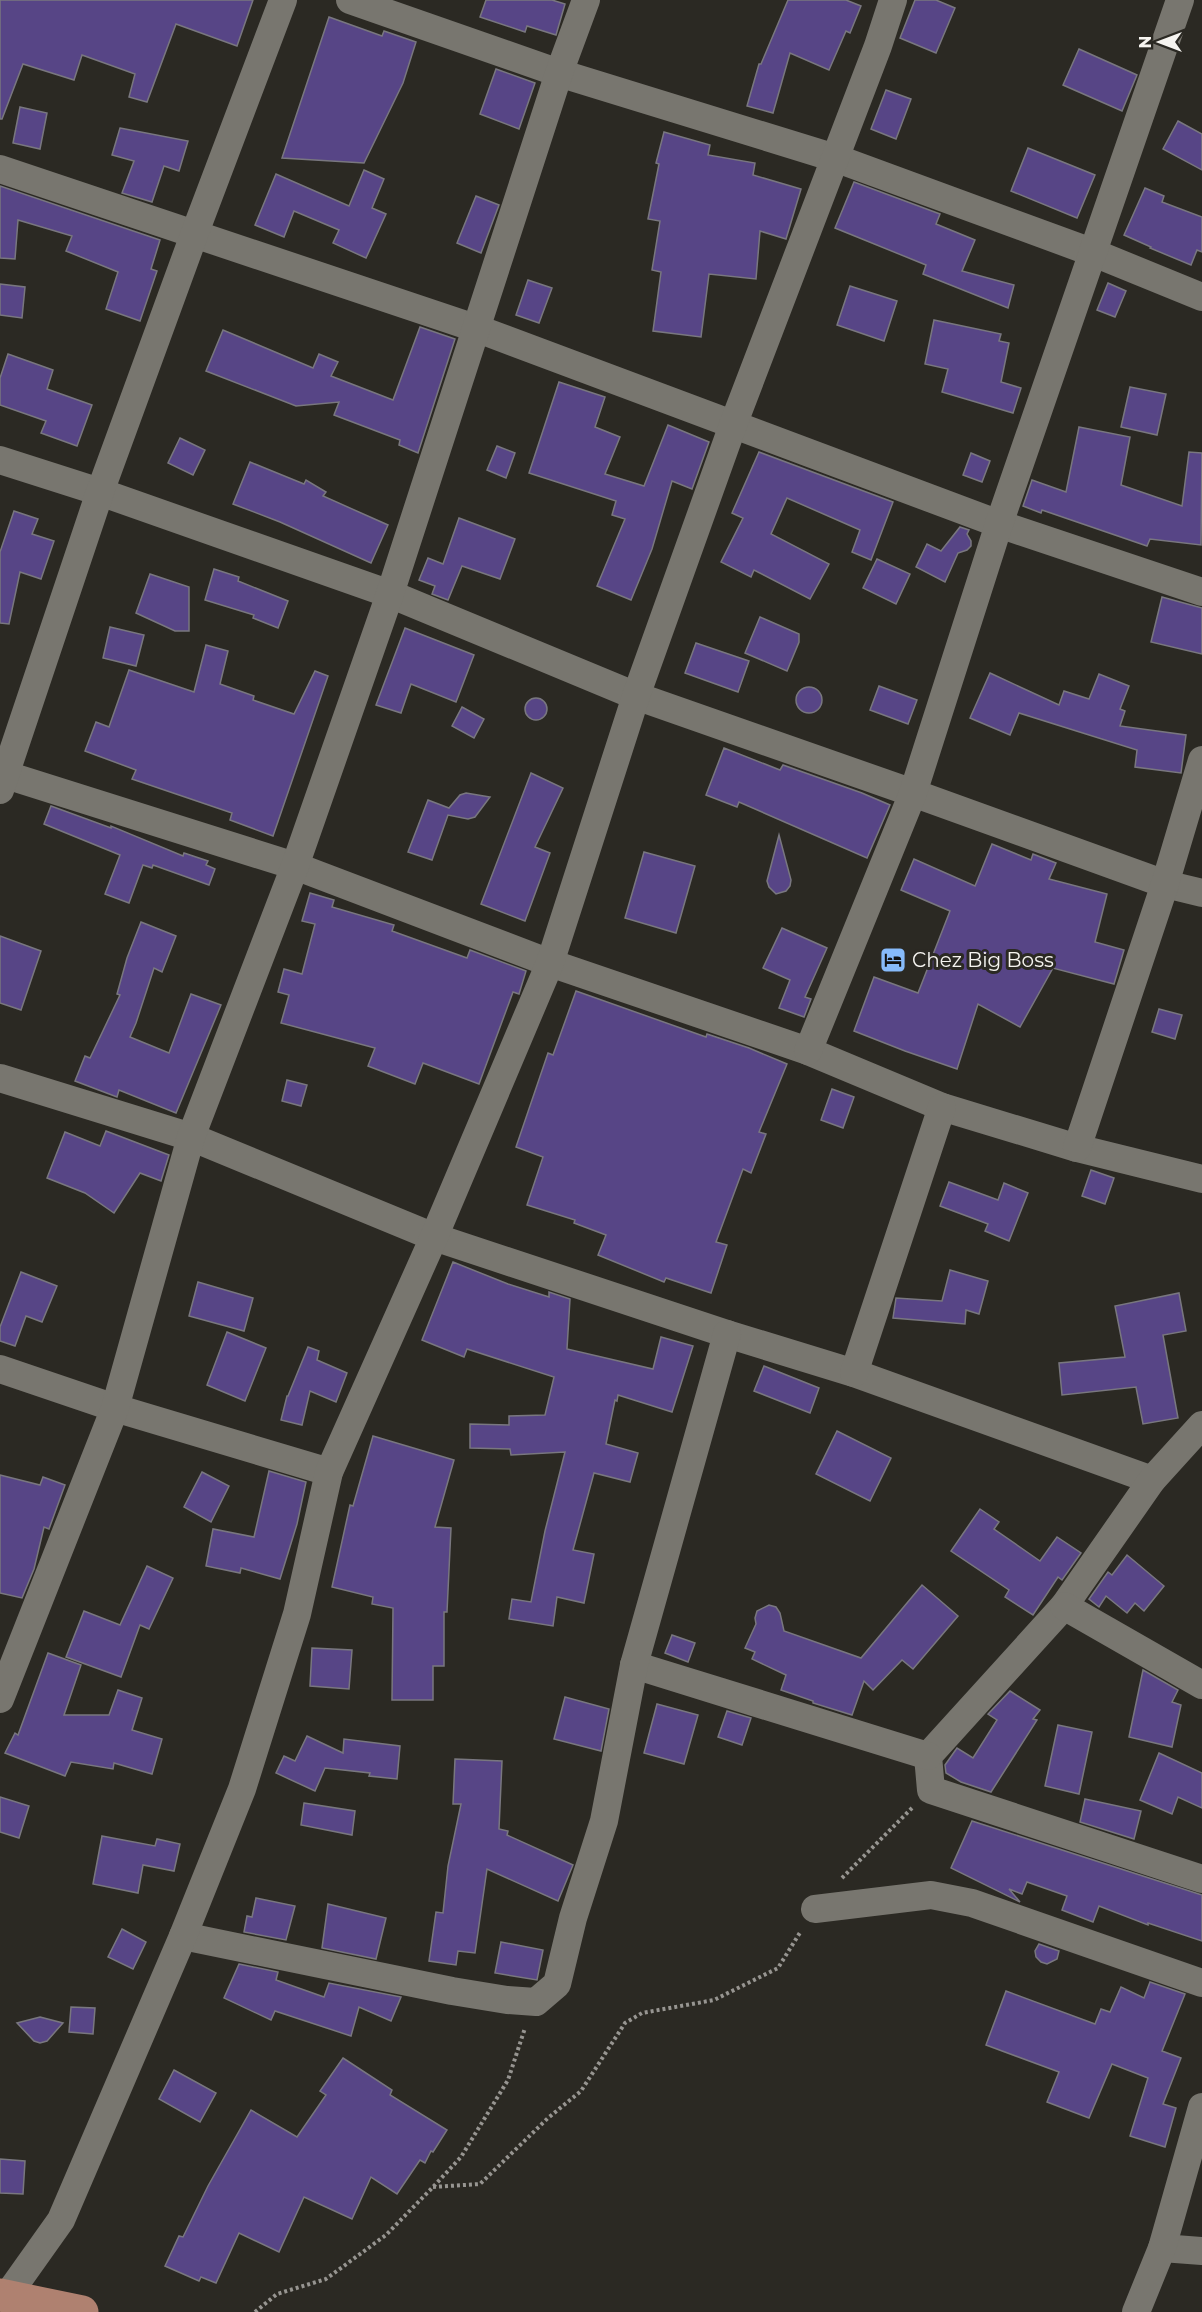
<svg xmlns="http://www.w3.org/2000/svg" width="1202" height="2312" font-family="Montserrat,sans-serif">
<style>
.building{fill:#574586;stroke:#79777f;stroke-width:1.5}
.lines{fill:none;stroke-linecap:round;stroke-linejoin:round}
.path{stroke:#979591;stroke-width:4;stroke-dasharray:3 3;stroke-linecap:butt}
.minor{stroke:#78766f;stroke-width:28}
.major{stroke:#af8170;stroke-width:33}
.labels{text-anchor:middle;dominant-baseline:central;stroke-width:6;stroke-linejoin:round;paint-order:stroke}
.poi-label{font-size:20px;fill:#f6f4f0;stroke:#2b2923;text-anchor:start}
</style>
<rect width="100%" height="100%" fill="#2b2923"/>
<g class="building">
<polygon points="0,0 253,0 237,46 176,24 147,102 129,97 135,74 82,55 74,80 23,64 2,119 0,119"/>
<polygon points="486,0 552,0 565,4 556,35 527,26 525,32 480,17"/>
<polygon points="788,0 846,0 861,6 850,33 846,31 829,70 790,53 773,113 747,106 759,64 761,64"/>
<polygon points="915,0 936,0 955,8 936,53 900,38"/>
<polygon points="329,17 382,36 384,31 416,42 403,83 364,163 282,158"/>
<polygon points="1079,49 1137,75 1122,111 1063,85"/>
<polygon points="496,69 535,83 519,129 480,114"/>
<polygon points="886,90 911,99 896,139 871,129"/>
<polygon points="20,107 47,113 40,149 13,143"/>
<polygon points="1178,121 1202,134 1202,170 1163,149"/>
<polygon points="120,128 188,141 179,171 164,166 152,202 122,193 134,161 112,155"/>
<polygon points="664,132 710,145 708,155 755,163 753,175 801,189 786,239 760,231 756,279 709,274 701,337 653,331 661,272 652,270 660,221 648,219 659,164 656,163"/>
<polygon points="1028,148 1095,175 1077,218 1011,191"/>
<polygon points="364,170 384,179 372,208 386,214 366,258 333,243 339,230 294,211 284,237 255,225 276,174 349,206"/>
<polygon points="854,182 940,214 936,224 975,240 962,271 1014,285 1008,308 923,274 926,265 835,228"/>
<polygon points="0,186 160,240 151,269 157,271 140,321 106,309 118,272 66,251 72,236 18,220 15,259 0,258"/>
<polygon points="1145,188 1164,196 1162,202 1202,217 1202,252 1197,250 1191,265 1150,248 1151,247 1124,235"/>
<polygon points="476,196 499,205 481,253 457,243"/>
<polygon points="528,280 552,288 539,323 516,315"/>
<polygon points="1108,283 1126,291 1115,317 1097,310"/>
<polygon points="0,284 25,287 22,318 0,315"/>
<polygon points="850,286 897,301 884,341 837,325"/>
<polygon points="934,320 1001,334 999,341 1009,343 1001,382 1021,388 1013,413 942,392 948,369 925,364"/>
<polygon points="420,327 455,339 418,453 399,445 400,440 334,415 339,402 296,406 206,371 223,330 313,368 319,354 338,362 331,376 393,400"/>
<polygon points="8,354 53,370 47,389 92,405 77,446 41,433 46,421 0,405 0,378"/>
<polygon points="559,382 605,397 595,427 620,437 605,474 644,486 668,425 709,442 692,489 672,481 652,549 631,600 597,586 625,519 612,515 616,501 529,473"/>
<polygon points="1130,387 1166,394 1157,435 1121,427"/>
<polygon points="1079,427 1130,437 1121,485 1182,506 1189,452 1202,453 1201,545 1150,539 1147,546 1042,510 1041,513 1023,506 1032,480 1066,492"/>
<polygon points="180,438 205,450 193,475 168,463"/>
<polygon points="497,446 515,453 506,478 487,470"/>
<polygon points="759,452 893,502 871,560 852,552 860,530 787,498 771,534 829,564 810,599 754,570 751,577 721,562 743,518 732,513"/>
<polygon points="971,453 990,461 982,482 963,475"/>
<polygon points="250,462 304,484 306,480 326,492 323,496 388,525 371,563 280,522 233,504"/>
<polygon points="14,511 38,519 32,534 54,541 41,579 20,572 9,624 0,623 0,552"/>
<polygon points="459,518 515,539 500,579 462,566 448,600 432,594 435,586 419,580 428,558 443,564"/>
<polygon points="960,527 969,530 967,534 971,541 971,546 967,550 958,553 945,582 916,567 927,544 941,551"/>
<polygon points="877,559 910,574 896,604 863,588"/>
<polygon points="214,569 239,577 238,581 288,601 278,628 253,618 254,615 205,600"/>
<polygon points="150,574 189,587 189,631 175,631 136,613"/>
<polygon points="1162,597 1202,608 1202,654 1151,642"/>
<polygon points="760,617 799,634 799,642 787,671 745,653"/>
<polygon points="110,627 144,635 136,666 103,658"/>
<polygon points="405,628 474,655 456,702 411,684 401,713 376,705"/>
<polygon points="696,643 749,661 738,692 685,673"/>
<polygon points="206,645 228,651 220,684 254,696 253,700 294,714 315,671 328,676 273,836 230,820 232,813 132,779 136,770 85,751 96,722 109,727 129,670 194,692"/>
<polygon points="990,673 1059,705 1064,691 1089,699 1099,674 1129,686 1120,709 1125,711 1120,726 1186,735 1181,773 1135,767 1137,750 1019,713 1010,735 970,718"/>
<polygon points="879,686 917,700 908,724 870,710"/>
<circle cx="809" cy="700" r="13"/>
<circle cx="536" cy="709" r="11"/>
<polygon points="462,707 484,719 474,738 452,726"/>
<polygon points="724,748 780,770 783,765 862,793 890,805 867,858 739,802 737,807 706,795"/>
<polygon points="531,773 563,788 535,847 550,853 525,921 481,904"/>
<polygon points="466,793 490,797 475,817 468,819 448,815 432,860 408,852 428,800 449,808 460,795"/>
<polygon points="51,806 111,828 111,826 183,856 184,853 208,861 206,865 215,869 209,885 153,865 152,868 143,865 129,903 105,894 120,855 44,824"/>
<polygon points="779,835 791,880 790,886 786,891 776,894 769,887 767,881"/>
<polygon points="992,844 1031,860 1033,854 1056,863 1049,879 1107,894 1095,942 1124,950 1114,984 1053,968 1020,1027 978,1004 957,1069 905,1051 854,1031 874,977 918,993 950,911 901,890 914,859 975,886"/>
<polygon points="644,852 695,866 676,933 625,918"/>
<polygon points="310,893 334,900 332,907 394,925 392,931 467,958 470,950 526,971 519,994 513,992 479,1084 423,1063 415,1084 368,1066 375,1048 281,1023 289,995 278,992 284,969 302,974 315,924 302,921"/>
<polygon points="141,922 176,936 162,972 154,968 136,1023 130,1037 169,1053 191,994 221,1005 176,1113 119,1090 117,1097 75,1081 85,1056 90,1058 120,995 117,994 127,958"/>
<polygon points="782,928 827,948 805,997 811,999 804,1017 779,1008 790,980 763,968"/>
<polygon points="0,936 41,951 21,1010 0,1003"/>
<polygon points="576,991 706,1037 707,1034 749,1048 787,1064 759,1132 766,1134 751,1173 743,1169 716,1242 727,1245 711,1293 666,1278 664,1282 598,1255 606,1235 574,1223 575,1220 527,1205 543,1157 516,1147 548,1053 553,1055"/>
<polygon points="1159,1009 1182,1015 1175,1039 1152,1032"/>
<polygon points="287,1080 307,1085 301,1106 282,1101"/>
<polygon points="832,1089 854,1097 843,1128 821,1120"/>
<polygon points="106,1131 169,1155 161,1181 140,1173 114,1213 85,1193 47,1178 65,1132 100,1146"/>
<polygon points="1091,1170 1114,1178 1105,1204 1082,1196"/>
<polygon points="949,1182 998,1200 1004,1183 1028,1193 1009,1241 985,1231 988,1224 940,1206"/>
<polygon points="453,1262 508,1284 549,1297 549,1292 570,1299 567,1349 653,1369 661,1337 693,1346 672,1412 618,1395 617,1401 615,1400 606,1444 638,1453 630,1482 594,1473 573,1550 594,1554 584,1603 557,1597 553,1626 509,1619 512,1599 531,1602 545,1531 565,1452 511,1455 510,1449 470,1448 470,1424 509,1425 509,1416 545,1415 554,1377 467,1349 464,1357 422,1340"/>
<polygon points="950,1270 988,1281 979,1314 966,1310 965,1324 893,1318 896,1298 942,1301"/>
<polygon points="21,1272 57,1286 42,1322 26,1316 15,1346 0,1341 0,1327"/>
<polygon points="198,1282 253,1298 244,1331 189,1316"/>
<polygon points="1179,1293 1186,1331 1163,1335 1178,1418 1143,1424 1136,1387 1062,1395 1059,1363 1125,1357 1115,1306"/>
<polygon points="227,1332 266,1348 245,1401 207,1385"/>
<polygon points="308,1347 319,1351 317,1360 347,1373 336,1402 310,1391 302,1425 281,1420 287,1396 288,1396"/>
<polygon points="764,1366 819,1388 810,1413 754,1391"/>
<polygon points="837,1431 891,1458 870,1501 816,1474"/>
<polygon points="373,1436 454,1460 435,1527 451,1528 447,1612 444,1612 444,1666 433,1666 433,1700 392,1700 393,1608 372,1604 373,1597 332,1587 350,1505 353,1506"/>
<polygon points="269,1471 306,1482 297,1524 280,1579 241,1568 240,1573 206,1566 213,1529 254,1537"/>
<polygon points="202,1472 229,1486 211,1522 184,1507"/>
<polygon points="0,1475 40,1485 43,1477 65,1485 49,1529 44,1527 34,1569 22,1598 0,1593"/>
<polygon points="980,1509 999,1522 994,1529 1040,1561 1057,1537 1081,1553 1062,1580 1058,1577 1033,1615 1005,1597 1009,1590 951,1551"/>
<polygon points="1127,1555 1164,1586 1144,1611 1135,1603 1127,1613 1106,1596 1099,1607 1089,1599 1108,1572 1112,1575"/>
<polygon points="147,1566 173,1578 149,1629 140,1625 121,1677 66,1657 84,1611 120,1625"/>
<polygon points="922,1585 958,1616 913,1669 902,1660 873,1690 864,1681 852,1715 813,1703 813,1701 781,1690 786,1675 752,1659 755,1652 745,1648 756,1624 755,1618 757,1611 769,1605 776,1607 780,1613 784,1631 861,1658"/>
<polygon points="672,1635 695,1643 688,1662 665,1653"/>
<polygon points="312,1648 352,1650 349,1689 310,1686"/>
<polygon points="48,1653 81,1665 64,1715 109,1715 118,1690 142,1698 132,1730 162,1739 152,1774 114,1763 113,1769 71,1762 65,1776 5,1753 15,1733 18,1735"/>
<polygon points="1143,1670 1178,1690 1172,1702 1181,1705 1172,1747 1129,1737"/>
<polygon points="1010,1691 1040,1710 1033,1719 1037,1720 991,1792 961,1782 946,1773 945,1765 957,1748 973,1758 997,1720 988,1714"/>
<polygon points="565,1697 609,1709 601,1751 554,1739"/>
<polygon points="657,1704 698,1715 684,1764 644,1753"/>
<polygon points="727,1711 751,1718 742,1745 718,1737"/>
<polygon points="1058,1725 1092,1732 1079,1794 1045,1786"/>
<polygon points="307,1736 343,1753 344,1739 400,1746 397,1779 369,1776 370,1773 325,1768 315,1791 276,1773 284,1756 295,1761"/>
<polygon points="1159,1753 1202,1773 1202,1808 1178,1797 1172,1814 1140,1800"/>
<polygon points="455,1759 502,1761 499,1829 508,1831 507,1835 573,1865 558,1901 487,1869 475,1953 458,1951 456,1965 429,1961 436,1912 443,1913 448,1866 461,1804 453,1804"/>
<polygon points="0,1797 29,1806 19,1838 0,1832"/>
<polygon points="1085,1799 1141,1811 1134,1839 1080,1822"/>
<polygon points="304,1803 355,1811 352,1835 301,1825"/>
<polygon points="972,1821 1202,1895 1202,1941 1148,1923 1148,1925 1099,1906 1093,1922 1062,1910 1067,1896 1027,1882 1022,1894 1009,1889 1020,1902 951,1868"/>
<polygon points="102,1836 155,1846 157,1839 180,1844 174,1871 143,1865 138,1893 93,1884"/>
<polygon points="256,1898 295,1906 286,1940 244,1932 247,1916 252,1917"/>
<polygon points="328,1904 386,1918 376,1959 322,1948"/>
<polygon points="122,1929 146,1942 133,1969 108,1957"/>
<polygon points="501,1942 543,1950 537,1980 495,1973"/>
<polygon points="1039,1944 1059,1951 1057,1959 1047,1964 1041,1962 1036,1957 1035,1951"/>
<polygon points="239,1964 278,1972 276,1980 324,1997 329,1983 401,1997 391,2021 359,2007 351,2036 275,2011 271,2020 224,1998"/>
<polygon points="1150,1982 1185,1994 1162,2051 1181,2058 1163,2104 1176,2108 1165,2147 1130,2136 1148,2078 1112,2064 1089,2118 1047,2102 1059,2072 986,2045 1006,1991 1095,2024 1101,2009 1110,2012 1121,1987 1144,1998"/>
<polygon points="71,2007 95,2008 93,2034 69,2032"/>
<polygon points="40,2017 63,2023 47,2041 40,2043 34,2041 17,2023"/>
<polygon points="343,2058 392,2090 390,2095 447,2130 433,2152 431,2151 425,2163 420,2160 397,2194 371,2177 352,2219 304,2197 279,2252 239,2233 216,2283 201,2277 199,2281 165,2266 179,2236 183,2237 208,2186 251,2110 297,2137 326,2095 320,2091"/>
<polygon points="174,2070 216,2093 200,2122 159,2099"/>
<polygon points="0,2159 25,2161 23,2194 0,2193"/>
</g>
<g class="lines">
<g class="path">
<polyline points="842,1878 913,1807"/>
<polyline points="433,2187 480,2184 548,2118 581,2091 625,2023 642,2013 714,2000 778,1968 801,1931"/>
<polyline points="255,2312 277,2294 326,2279 386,2235 433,2187 461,2157 508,2080 525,2028"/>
</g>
<g class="minor">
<polyline points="350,0 559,73 835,158 1094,253 1202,297"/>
<polyline points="0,169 478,329 999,524 1202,592"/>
<polyline points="0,460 100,492 390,594 636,696 913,793 1165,884 1202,893"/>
<polyline points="0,773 295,866 550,963 808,1051 942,1107 1077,1148 1202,1179"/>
<polyline points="0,790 100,492 194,235 283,0"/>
<polyline points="808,1051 913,793 999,524 1180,0"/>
<polyline points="0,1078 191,1137 434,1237 727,1334 854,1373 1152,1480"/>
<polyline points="1077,1148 1165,884 1202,760"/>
<polyline points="0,1369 115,1408 329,1472"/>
<polyline points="854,1373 942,1107"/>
<polyline points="1202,1425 1152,1480 1064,1606 928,1756 931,1790 1202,1879"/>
<polyline points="1064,1606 1202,1685"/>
<polyline points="634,1665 928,1756"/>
<polyline points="0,1699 115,1408 191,1137 295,866 390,594 559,73 586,0"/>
<polyline points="815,1909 931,1895 972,1903 1202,1983"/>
<polyline points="183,1936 452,1991 507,2000 536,2002 557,1984 573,1918 604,1821 634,1665 727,1334"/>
<polyline points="1162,2248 1202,2251"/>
<polyline points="7,2296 61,2220 183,1936 242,1789 297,1614 329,1472 434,1237 550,963 636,696 733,425 878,46 893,0"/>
<polyline points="1136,2312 1162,2248 1202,2107"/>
</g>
<polyline class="major" points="0,2295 82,2312"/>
</g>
<defs>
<symbol id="hotel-square" viewBox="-11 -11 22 22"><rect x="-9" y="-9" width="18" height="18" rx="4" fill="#87bbfb" stroke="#2b2923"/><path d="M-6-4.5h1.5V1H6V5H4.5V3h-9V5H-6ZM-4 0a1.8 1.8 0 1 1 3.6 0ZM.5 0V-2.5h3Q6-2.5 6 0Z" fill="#111"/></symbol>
</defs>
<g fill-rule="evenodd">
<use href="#hotel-square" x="878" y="945" width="30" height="30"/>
</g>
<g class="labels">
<g class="poi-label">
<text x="912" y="960">Chez Big Boss</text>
</g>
</g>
<g transform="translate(1160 42) rotate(270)" stroke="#2b2923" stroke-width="4.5" paint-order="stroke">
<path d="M0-4.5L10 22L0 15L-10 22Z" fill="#f6f4f0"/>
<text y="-9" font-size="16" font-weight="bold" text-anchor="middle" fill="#f6f4f0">N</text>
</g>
</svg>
